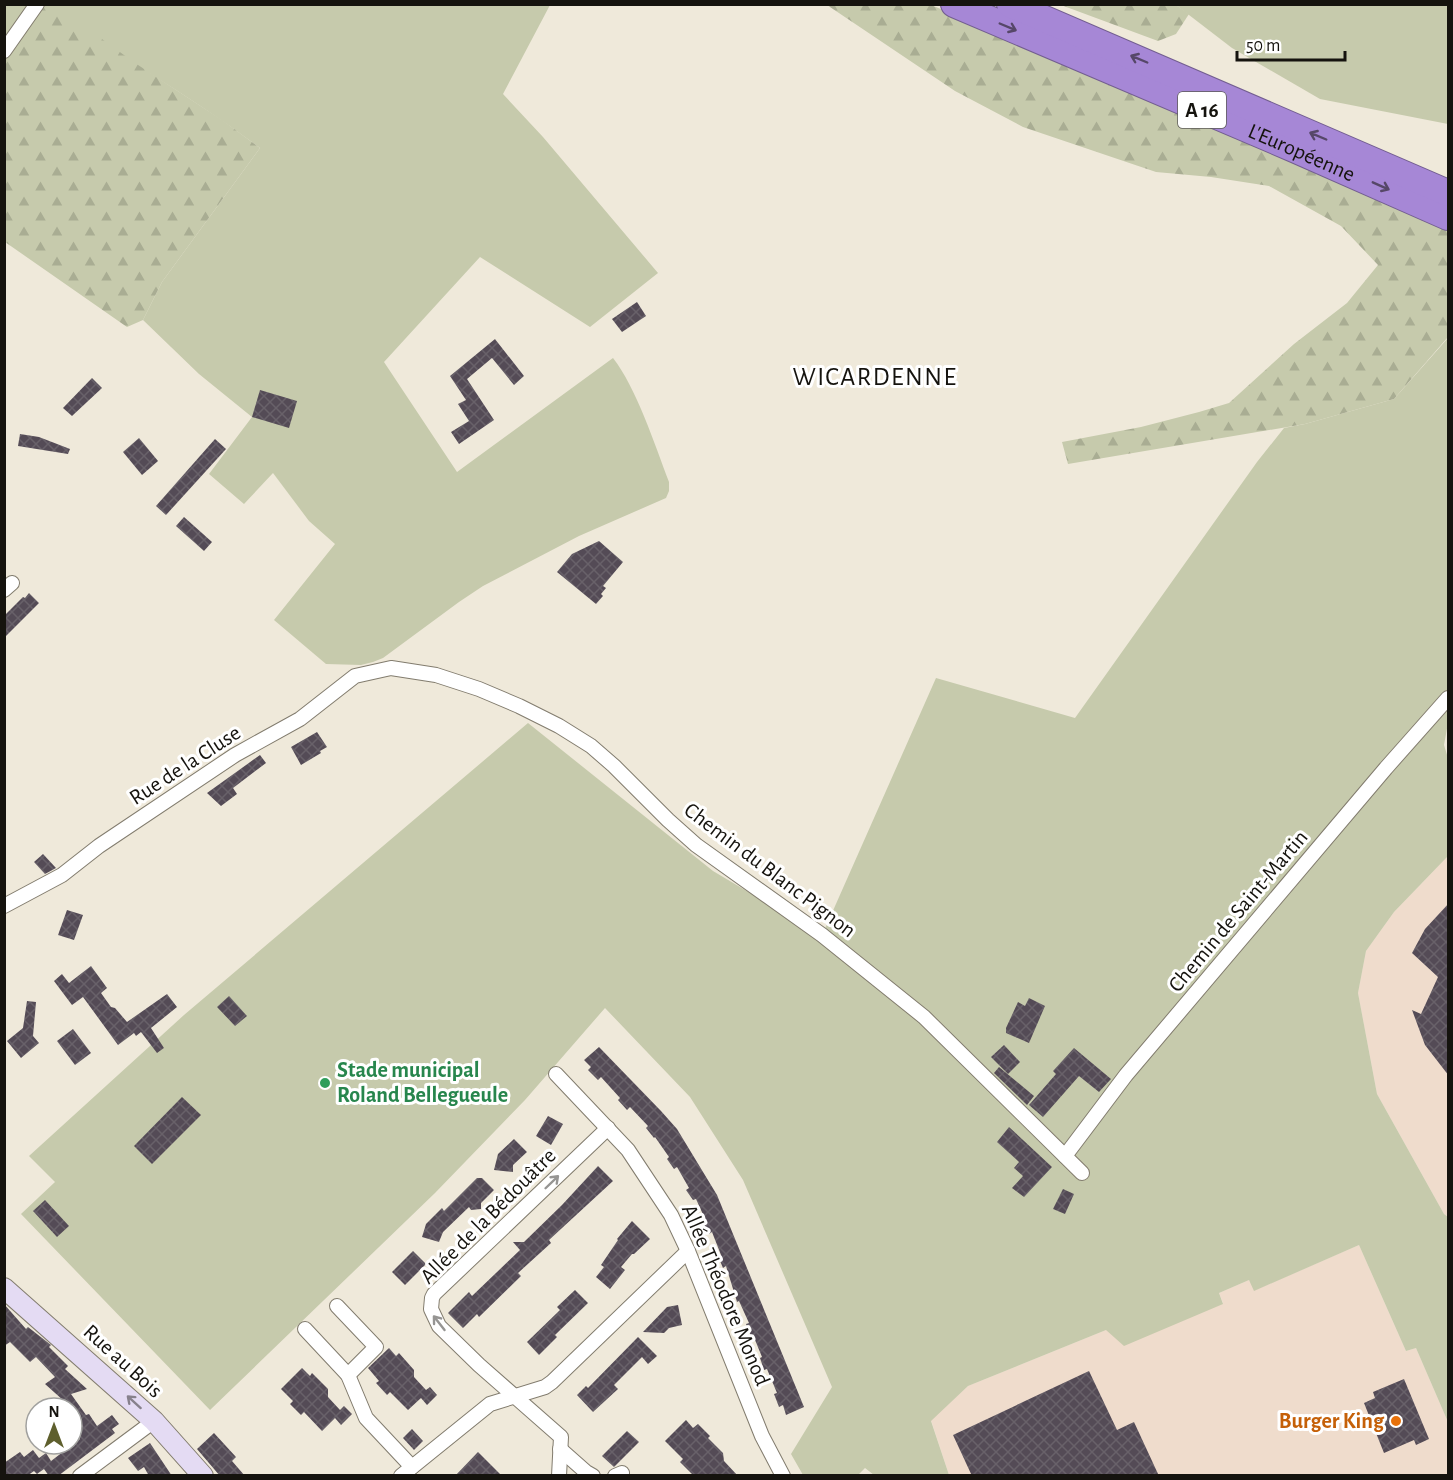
<svg xmlns="http://www.w3.org/2000/svg" width="1453" height="1480" font-family="'Alegreya Sans',sans-serif">
<style>
.commercial{fill:#efdccc}
.grass{fill:#c6caac}
.forest{fill:url(#forest-firs)}
.building{fill:url(#building-cross-hatch)}
.lines{fill:none;stroke-linecap:round;stroke-linejoin:round}
.street-casing{stroke:#827c6e;stroke-width:16}
.secondary-casing{stroke:#827c6e;stroke-width:22}
.highway-casing{stroke:#735e90;stroke-width:28}
.street{stroke:#fff;stroke-width:14}
.secondary{stroke:#e4dbf3;stroke-width:20}
.highway{stroke:#a687d6;stroke-width:26}
.oneway{stroke:#564768}
.oneway2{stroke:#969593}
.oneway3{stroke:#87818c}
.leisure-dot{fill:#2e9e5b;stroke:#fff;stroke-width:2}
.food-dot{fill:#e8710a;stroke:#fff;stroke-width:2}
.labels{text-anchor:middle;dominant-baseline:central;stroke-width:6;stroke-linejoin:round;paint-order:stroke}
.shield{fill:#fff;stroke:#5b5a56;stroke-width:1.5}
.shield-label{font-size:21px;font-weight:bold;fill:#15130e}
.street-label{font-size:22px;fill:#15130e;stroke:#fff}
.leisure-label{font-size:22px;font-weight:bold;fill:#27864d;stroke:#fff;text-anchor:start}
.food-label{font-size:22px;font-weight:bold;fill:#c56008;stroke:#fff;text-anchor:end}
.quarter-label{font-size:26px;letter-spacing:1.5px;fill:#15130e;stroke:#fff}
</style>
<defs>
<pattern id="forest-firs" width="22" height="20" patternUnits="userSpaceOnUse" patternTransform="scale(1.5)"><rect width="22" height="20" fill="#c6caac"/><path d="M5 1l3.5 6h-7zM16 11l3.5 6h-7z" fill="#a9ad93"/></pattern>
<pattern id="building-cross-hatch" width="8" height="8" patternUnits="userSpaceOnUse" patternTransform="scale(1.5)"><rect width="8" height="8" fill="#544b56"/><path d="M0 0l8 8M0 8l8-8" fill="none" stroke="#686169"/></pattern>
</defs>
<rect width="100%" height="100%" fill="#efe9da"/>
<g class="commercial">
<polygon points="1448,856 1448,1217 1444,1214 1377,1094 1358,993 1366,951 1394,912"/>
<polygon points="1359,1245 1406,1351 1416,1348 1448,1422 1448,1475 949,1475 931,1420 968,1386 1106,1330 1223,1303 1219,1293 1249,1280 1255,1290"/>
</g>
<g class="grass">
<path d="M5,5H550L503,94L543,137L658,273L590,327L480,257L384,362L457,472L613,358C636,387 655,445 669,482V491L666,498L579,536L483,586L459,602L383,658L373,662L361,665L326,664L274,620L335,544L309,521L273,473L244,504L209,474L252,417L199,374L143,320L162,282L260,148C190,96 116,52 41,9L5,66Z"/>
<polygon points="1176,5 1448,5 1448,124 1320,99 1232,48"/>
<polygon points="1448,338 1448,723 1444,745 1448,758 1448,856 1394,912 1366,951 1358,993 1377,1094 1444,1214 1448,1217 1448,1422 1416,1348 1406,1351 1359,1245 1254,1291 1249,1280 1219,1293 1223,1304 1124,1346 1106,1330 968,1386 931,1421 949,1475 874,1475 865,1468 858,1475 803,1475 791,1454 832,1387 743,1180 690,1097 605,1008 525,1100 435,1193 210,1410 21,1214 55,1182 29,1156 184,1015 528,723 713,871 782,912 820,940 936,678 1075,718 1257,462 1284,428 1305,424 1394,399"/>
</g>
<g class="forest">
<polygon points="55,5 135,63 222,120 260,148 162,282 143,320 127,327 5,242 4,66 41,8"/>
<polygon points="827,5 931,5 1055,56 1448,230 1448,337 1394,399 1305,424 1068,464 1062,442 1141,427 1199,412 1229,403 1294,344 1347,303 1378,265 1341,226 1269,186 1211,177 1156,172 1023,127 955,91"/>
<polygon points="1061,5 1176,5 1189,14 1176,34 1158,41"/>
</g>
<g class="building">
<polygon points="637,302 646,316 622,332 612,319"/>
<polygon points="495,339 524,376 514,385 492,358 467,379 494,420 459,444 451,432 469,421 458,404 466,400 450,376"/>
<polygon points="92,378 102,388 72,416 63,408"/>
<polygon points="260,390 297,401 289,428 252,417"/>
<polygon points="20,434 39,437 70,449 68,454 18,446"/>
<polygon points="139,438 158,461 142,475 123,452"/>
<polygon points="215,439 226,449 166,515 156,506"/>
<polygon points="184,517 212,542 204,551 176,526"/>
<polygon points="599,541 623,562 603,586 606,588 601,594 603,596 596,604 557,572 572,554"/>
<polygon points="29,593 39,603 4,638 4,616 23,597 25,598"/>
<polygon points="317,732 327,747 320,751 321,753 301,765 291,747"/>
<polygon points="260,755 266,763 233,788 237,794 221,806 207,793"/>
<polygon points="43,854 56,868 45,874 34,862"/>
<polygon points="1449,903 1449,1076 1425,1045 1412,1010 1421,1014 1438,977 1412,953 1425,929"/>
<polygon points="67,910 83,915 74,940 58,935"/>
<polygon points="91,966 107,988 101,993 111,1007 115,1008 127,1022 167,994 177,1007 151,1028 164,1048 157,1053 141,1032 136,1036 134,1033 118,1045 83,997 72,1005 54,981 62,974 69,983"/>
<polygon points="229,996 247,1016 235,1026 217,1007"/>
<polygon points="1029,998 1045,1006 1029,1043 1006,1033 1006,1028 1018,1002 1025,1006"/>
<polygon points="27,1001 36,1002 33,1036 39,1043 21,1058 7,1041 23,1028"/>
<polygon points="73,1029 91,1053 75,1065 57,1041"/>
<polygon points="1004,1045 1020,1062 1008,1074 991,1057"/>
<polygon points="599,1047 661,1111 677,1129 717,1195 804,1407 786,1415 783,1405 779,1407 774,1394 777,1393 767,1369 764,1370 760,1358 762,1357 753,1335 751,1336 746,1324 749,1323 739,1301 737,1302 726,1266 723,1268 718,1256 721,1255 712,1232 709,1234 703,1222 706,1221 696,1199 693,1200 686,1190 689,1188 677,1167 674,1169 667,1159 669,1157 655,1137 654,1138 646,1128 648,1126 630,1107 627,1110 618,1100 620,1098 601,1077 598,1080 588,1070 591,1067 584,1060"/>
<polygon points="1074,1048 1111,1079 1099,1092 1079,1076 1043,1117 1029,1105 1056,1074 1053,1071"/>
<polygon points="999,1067 1034,1096 1027,1105 994,1073"/>
<polygon points="182,1097 201,1115 152,1164 134,1146"/>
<polygon points="548,1116 563,1124 551,1145 536,1136"/>
<polygon points="1009,1127 1052,1167 1024,1197 1012,1188 1023,1176 1014,1168 1019,1162 997,1142"/>
<polygon points="514,1139 527,1152 513,1165 513,1172 494,1170 498,1154"/>
<polygon points="598,1166 613,1181 549,1240 551,1243 518,1273 521,1276 479,1317 477,1314 463,1328 448,1313 469,1292 472,1296 520,1250 513,1242 524,1242 562,1205"/>
<polygon points="477,1178 482,1178 494,1190 481,1203 481,1209 471,1210 469,1207 443,1232 439,1242 422,1237 426,1224 442,1208 444,1211"/>
<polygon points="1063,1189 1074,1194 1065,1214 1053,1209"/>
<polygon points="45,1200 69,1226 57,1237 33,1211"/>
<polygon points="632,1221 650,1239 634,1254 632,1254 621,1267 625,1270 610,1289 596,1277 604,1267 601,1265 618,1240 617,1239"/>
<polygon points="413,1251 426,1264 405,1285 392,1272"/>
<polygon points="575,1290 588,1303 555,1335 557,1337 539,1355 527,1342 560,1310 557,1307"/>
<polygon points="4,1304 26,1329 28,1327 51,1345 49,1347 68,1366 65,1369 87,1389 71,1394 86,1415 89,1414 97,1426 112,1415 119,1424 112,1429 115,1433 58,1476 49,1476 44,1469 37,1474 34,1471 27,1476 4,1476 4,1463 20,1452 24,1457 33,1450 39,1458 46,1453 51,1461 80,1439 75,1432 82,1427 72,1413 72,1408 68,1408 63,1401 64,1401 45,1384 55,1377 36,1357 30,1362 10,1342 4,1346"/>
<polygon points="678,1305 682,1325 669,1328 664,1333 643,1332 667,1307"/>
<polygon points="638,1337 657,1356 648,1364 642,1357 614,1385 618,1389 593,1412 577,1395 586,1386 588,1388"/>
<polygon points="389,1348 396,1356 399,1353 414,1370 414,1377 426,1390 430,1387 437,1395 427,1405 421,1398 408,1410 390,1392 387,1395 376,1383 379,1381 368,1368"/>
<polygon points="302,1368 310,1376 312,1373 328,1389 328,1397 340,1410 344,1406 352,1414 341,1425 335,1418 322,1431 304,1412 301,1415 290,1404 293,1401 281,1389"/>
<polygon points="1089,1371 1117,1430 1134,1422 1159,1476 972,1476 953,1435"/>
<polygon points="1404,1379 1429,1439 1416,1445 1414,1440 1384,1453 1364,1403 1375,1398 1373,1392"/>
<polygon points="686,1420 693,1428 698,1424 710,1436 708,1438 723,1453 724,1461 738,1476 694,1476 680,1462 683,1459 665,1441"/>
<polygon points="412,1429 423,1441 414,1450 403,1438"/>
<polygon points="627,1431 639,1442 614,1467 602,1456"/>
<polygon points="214,1433 236,1457 232,1461 245,1476 220,1476 197,1449"/>
<polygon points="150,1443 172,1476 149,1476 144,1467 138,1471 128,1458"/>
<polygon points="478,1452 502,1476 455,1476"/>
</g>
<g class="lines">
<defs>
<g id="street">
<polyline points="4,51 37,4"/>
<polyline points="4,590 12,583"/>
<polyline points="4,906 62,875 99,846 235,755 300,719 355,676 391,668 436,675 479,689 519,706 559,726 591,746 614,766 668,820 696,845 822,935 924,1017 1082,1173"/>
<polyline points="556,1074 628,1150 671,1215 688,1251 762,1436 783,1476"/>
<polyline points="1065,1156 1126,1075 1386,768 1448,698"/>
<polyline points="337,1306 376,1347 348,1375"/>
<polyline points="305,1329 348,1375 366,1418 412,1467"/>
<polyline points="560,1449 586,1472 593,1476"/>
<polyline points="80,1476 154,1421"/>
<polyline points="401,1476 490,1404 545,1387 552,1382 688,1251"/>
<polyline points="559,1476 561,1437 479,1365 439,1326 431,1309 432,1298 434,1294 608,1128"/>
<polyline points="615,1476 622,1473"/>
</g>
<polyline id="secondary" points="4,1288 154,1421 203,1476"/>
<g id="highway">
<path id="s1" d="M954,4L1294,149L1448,217"/>
<polyline points="1010,4 1448,193"/>
</g>
</defs>
<use href="#street" class="street-casing"/>
<use href="#secondary" class="secondary-casing"/>
<use href="#highway" class="highway-casing"/>
<use href="#street" class="street"/>
<use href="#secondary" class="secondary"/>
<use href="#highway" class="highway"/>
</g>
<defs><path id="oneway-shaft" d="M-6 0H5M1.5-3L5.5 0L1.5 3" fill="none" stroke-width="1.6" stroke-linecap="round" stroke-linejoin="round" transform="scale(1.5)"/></defs>
<g class="oneway">
<use href="#oneway-shaft" transform="translate(1008 27) rotate(23)"/>
<use href="#oneway-shaft" transform="translate(1139 59) rotate(-157)"/>
<use href="#oneway-shaft" transform="translate(1318 136) rotate(-157)"/>
<use href="#oneway-shaft" transform="translate(1381 186) rotate(24)"/>
</g>
<g class="oneway2">
<use href="#oneway-shaft" transform="translate(552 1182) rotate(-44)"/>
<use href="#oneway-shaft" transform="translate(439 1323) rotate(-128)"/>
</g>
<use class="oneway3" href="#oneway-shaft" transform="translate(134 1402) rotate(-138)"/>
<circle class="leisure-dot" cx="325" cy="1083" r="6"/>
<circle class="food-dot" cx="1396" cy="1421" r="6"/>
<g class="labels">
<rect class="shield" x="1178" y="92" width="48" height="36" rx="4.5"/>
<g class="shield-label">
<text x="1202" y="110">A 16</text>
</g>
<g class="street-label">
<text stroke="none"><textPath href="#s1" startOffset="378">L'Européenne</textPath></text>
<text transform="translate(185 765) rotate(-33)">Rue de la Cluse</text>
<text transform="translate(770 870) rotate(37)">Chemin du Blanc Pignon</text>
<text transform="translate(1238 911) rotate(-50)">Chemin de Saint-Martin</text>
<text transform="translate(488 1216) rotate(-45)">Allée de la Bédouâtre</text>
<text transform="translate(726 1295) rotate(67)">Allée Théodore Monod</text>
<text transform="translate(123 1361) rotate(42)">Rue au Bois</text>
</g>
<g class="leisure-label">
<text x="337" y="1070">Stade municipal<tspan x="337" dy="25">Roland Bellegueule</tspan></text>
</g>
<g class="food-label">
<text x="1384" y="1421">Burger King</text>
</g>
<g class="quarter-label">
<text x="875" y="377">WICARDENNE</text>
</g>
</g>
<rect width="1453" height="1480" fill="none" stroke="#15130e" stroke-width="12"/>
<g transform="translate(54 1426)"><circle r="28" fill="#ffffff" stroke="#a1a19f" stroke-width="1.5"/>
<path d="M0-4.5L10 22L0 15L-10 22Z" fill="#5e5f2d"/>
<text y="-9" font-size="16" font-weight="bold" text-anchor="middle" fill="#15130e">N</text>
</g>
<path d="M1237 51v9h108v-9" fill="none" stroke="#15130e" stroke-width="3"/>
<text x="1246" y="51" font-size="18" fill="#15130e" stroke="#ffffff" stroke-width="4.5" paint-order="stroke">50 m</text>
</svg>
